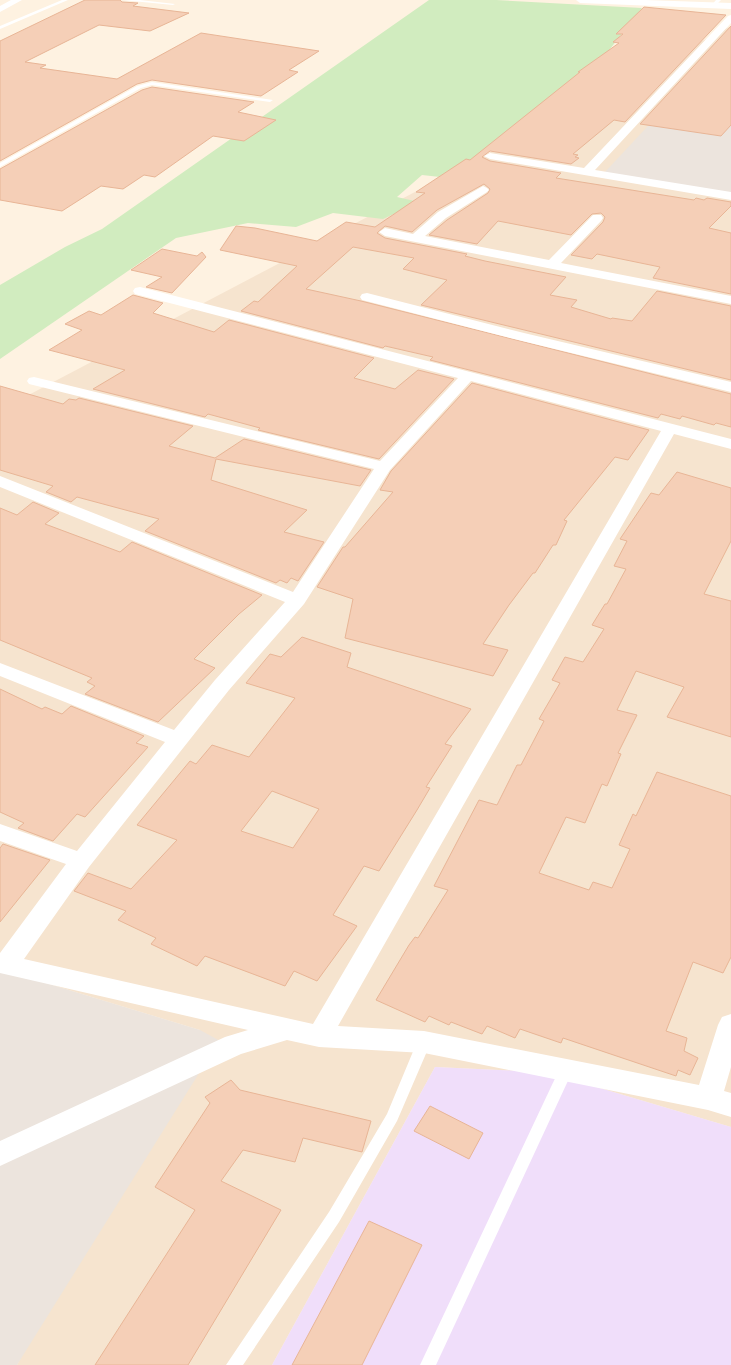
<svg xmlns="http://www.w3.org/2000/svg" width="731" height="1365" font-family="'Work Sans',sans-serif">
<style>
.residential{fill:#f6e4cf}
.industrial{fill:#ece4dd}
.education{fill:#f0defa}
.green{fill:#d1ecbf}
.building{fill:#f5cfb7;stroke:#e8b596;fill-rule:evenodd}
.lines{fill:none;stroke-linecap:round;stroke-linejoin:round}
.lane{fill:#fff;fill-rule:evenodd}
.street{fill:#fff;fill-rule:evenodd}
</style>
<rect width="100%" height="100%" fill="#fef2e1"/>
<polygon class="residential" points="731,26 731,1127 546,1072 435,1067 272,1365 17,1365 200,1030 0,969 0,410"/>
<g class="industrial">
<polygon points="731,37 731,194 605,172"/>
<polygon points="0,969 200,1030 235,1049 201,1070 17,1365 0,1365"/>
</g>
<polygon class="education" points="435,1067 546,1072 731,1127 731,1365 272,1365"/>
<polygon class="green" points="429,0 496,0 642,8 603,58 449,178 422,175 397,197 419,202 383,219 333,213 296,227 248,223 176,238 0,359 0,285 65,247 102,229"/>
<g class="building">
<polygon points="85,0 120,0 122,2 138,3 133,6 189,13 150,31 99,25 25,62 46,65 40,68 117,79 201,33 319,51 289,70 298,72 261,96 152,80 137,84 0,161 0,41"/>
<polygon points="644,7 726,15 625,122 614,120 573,154 578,155 575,157 579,158 571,164 490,151 482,157 490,161 561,173 556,178 694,200 696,198 704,200 707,198 731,202 731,206 709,228 731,233 731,294 653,278 660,267 597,254 592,259 571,255 603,222 605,217 601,213 592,214 571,235 498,221 477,244 429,235 447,220 488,193 490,189 484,184 437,210 412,232 385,226 377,233 385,238 467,254 465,256 485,261 566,277 550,295 577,300 571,307 611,319 612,318 632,321 657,291 731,306 731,380 421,305 447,280 403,269 414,258 353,247 306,289 361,301 731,394 731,427 716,423 714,425 682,416 680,419 661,414 658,418 430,360 433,357 385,346 383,348 241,311 254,301 258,302 297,266 220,250 236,226 255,228 317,241 346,222 375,227 425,193 416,192 466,159 470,160 580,72 578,72 619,43 613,42 623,34 616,34"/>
<polygon points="731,26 731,125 721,136 640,124"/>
<polygon points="152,87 254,102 238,112 276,120 244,141 213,136 155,177 144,175 123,189 101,186 62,211 0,200 0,169 142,90"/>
<polygon points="162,249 197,256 202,252 206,257 172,293 146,287 162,277 131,270"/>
<polygon points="133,295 163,303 153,313 214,332 229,320 374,358 354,378 395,389 418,370 454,379 379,459 258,430 260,428 208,414 205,417 93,389 125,370 49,350 82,330 65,324 89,311 101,315"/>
<polygon points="472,383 649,430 628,460 615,457 564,520 567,521 556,545 553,545 535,573 533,573 509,605 483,644 508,650 493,676 345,638 353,599 317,587 343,547 345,547 393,492 380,490 391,471"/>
<polygon points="0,386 63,404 69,399 76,400 79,398 193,426 169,446 215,458 244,439 371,470 360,486 216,459 211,480 307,510 284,532 324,542 298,581 291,578 287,583 280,580 276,583 145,531 159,519 77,497 71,502 46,492 53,486 0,470"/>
<polygon points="677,472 731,488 731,541 704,594 731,601 731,737 667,717 684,687 636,671 617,710 637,715 618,753 621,754 607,786 602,784 585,823 566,817 539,873 589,890 593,882 612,888 630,849 619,845 633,814 636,816 657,772 731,796 731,957 723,973 693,962 666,1031 687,1038 684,1051 698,1058 690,1075 678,1070 676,1076 563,1038 561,1043 520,1029 515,1038 487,1026 482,1034 451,1022 449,1025 429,1016 425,1022 376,1000 409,945 415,937 418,938 448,890 434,886 479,800 497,805 517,765 521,765 544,721 539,719 560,683 552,680 565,657 583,662 604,629 592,625 605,604 607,604 626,569 614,566 627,541 620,539 651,493 659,495"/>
<polygon points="33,502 59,513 45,524 120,552 132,542 262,595 239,614 194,659 215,668 158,722 85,694 95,686 87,682 92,678 0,640 0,508 17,515"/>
<path d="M302,637L351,653L347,667L471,709L445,744L452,746L426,787L430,788L417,810L379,871L364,866L333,915L357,926L317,981L294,971L285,986L205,956L197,966L151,944L156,938L118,920L126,911L74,891L88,873L131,889L177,840L137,825L190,761L196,764L212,745L249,757L295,698L246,683L270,654L281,657ZM272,791L319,809L293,848L241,831Z"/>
<polygon points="0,689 42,709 45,707 62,714 71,706 144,736 136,743 148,747 85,817 77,814 53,841 18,828 24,823 0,812"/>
<polygon points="3,844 50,860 0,922 0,848"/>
<polygon points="231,1080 240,1090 371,1121 362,1152 303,1138 295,1162 243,1150 221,1181 281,1210 188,1365 95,1365 195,1210 155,1187 210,1103 205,1097"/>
<polygon points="430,1106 483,1133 469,1159 414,1131"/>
<polygon points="369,1221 422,1245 362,1365 292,1365"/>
</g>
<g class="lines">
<g class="lane">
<polygon points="62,0 68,0 0,29 0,26"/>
<polygon points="122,0 140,0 175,4 173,5"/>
<polygon points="716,0 721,0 715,6 711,6"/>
<polygon points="152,82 273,100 270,102 152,85 141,88 0,167 0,163 137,86"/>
<polygon points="424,1037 429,1038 431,1042 397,1121 339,1222 243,1365 226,1365 329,1212 387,1114 417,1042 419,1038"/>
<polygon points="566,1064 571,1066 573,1070 436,1365 420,1365 559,1070 561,1066"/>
</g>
<g class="street">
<polygon points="11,0 22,0 0,12 0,6"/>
<polygon points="576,0 645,0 731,3 731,9 580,3"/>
<polygon points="731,15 731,23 595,170 731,192 731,200 490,159 484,156 490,153 584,168 728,16"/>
<polygon points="483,186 487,188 489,190 487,192 446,218 425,236 549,260 593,215 601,215 603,218 601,221 561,263 731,296 731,304 385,236 379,232 385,228 413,234 438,212"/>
<path d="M140,287L731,439V449L674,434L338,1026L424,1031L699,1085L718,1025L722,1017L731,1014V1067L724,1091L731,1093V1117L708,1110L424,1053L319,1047L287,1040L241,1054L0,1166V1141L225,1037L248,1030L0,973V953L66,864L0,841V824L77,851L165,742L0,676V663L174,730L215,680L285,602L0,487V476L293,592L374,469L29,384L27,381L29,378L34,377L380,461L458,378L135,294L133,291L135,288ZM471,381L661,431L313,1024L24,959L89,867L229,690L304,604L390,470Z"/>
<polygon points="367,293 524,333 731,382 731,392 522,341 362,300 360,297 362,294"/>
</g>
</g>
</svg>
